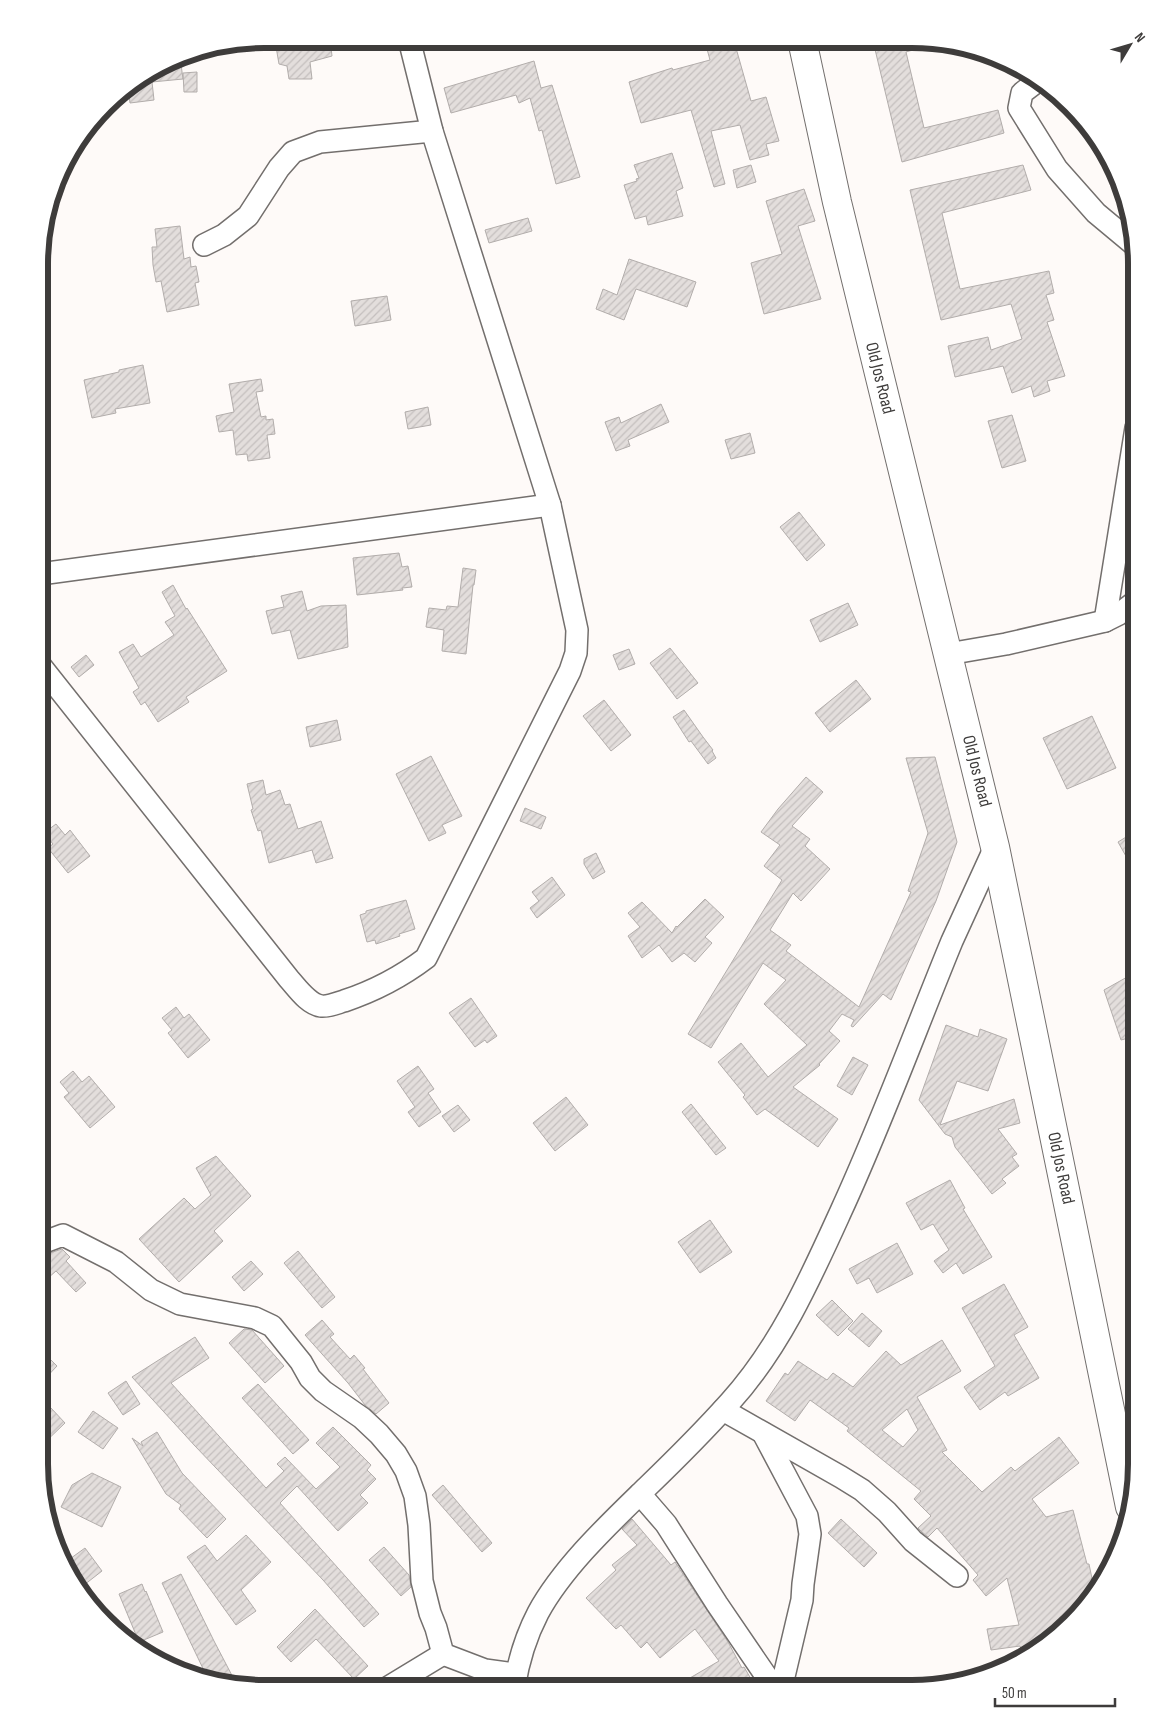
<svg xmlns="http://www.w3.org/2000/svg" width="1175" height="1728" font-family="'Sofia Sans Condensed',sans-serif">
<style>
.building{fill:url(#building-hatch);stroke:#b2adab;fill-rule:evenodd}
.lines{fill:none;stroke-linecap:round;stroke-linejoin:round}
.minor-casing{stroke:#736f6d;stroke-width:24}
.major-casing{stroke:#736f6d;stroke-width:30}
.minor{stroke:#fff;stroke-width:21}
.major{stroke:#fff;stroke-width:28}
.labels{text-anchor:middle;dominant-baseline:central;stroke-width:5;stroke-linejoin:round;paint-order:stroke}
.street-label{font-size:18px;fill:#3e3c3b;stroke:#fff}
.rim{fill:none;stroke:#3e3c3b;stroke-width:6}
</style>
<defs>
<pattern id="building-hatch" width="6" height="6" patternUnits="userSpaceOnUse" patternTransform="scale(1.25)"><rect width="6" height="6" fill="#e3dedc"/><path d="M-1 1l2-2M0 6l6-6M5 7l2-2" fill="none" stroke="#c4bfbe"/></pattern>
</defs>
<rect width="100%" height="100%" fill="#fefaf8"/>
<g class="building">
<polygon points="296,39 330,39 332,56 310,62 312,79 289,79 287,66 279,64 275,41"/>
<polygon points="734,41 751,101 766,97 779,141 766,144 769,155 750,160 740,125 711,131 725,184 714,187 691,110 641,123 629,82 672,68 673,70 710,60 707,49"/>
<polygon points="873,41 932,41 933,44 906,52 924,128 998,110 1004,133 902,162"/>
<polygon points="180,57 183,79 152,82 154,100 130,103 128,87"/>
<polygon points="534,61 541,88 552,85 580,177 556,184 542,130 539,131 530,98 519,103 516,95 451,113 444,88"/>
<polygon points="197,72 197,92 184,92 183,73"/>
<polygon points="672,153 683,188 676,191 683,216 648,225 646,216 635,219 624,185 637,181 636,179 639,178 634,165"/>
<polygon points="751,165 756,182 737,188 733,170"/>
<polygon points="1023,165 1031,190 942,213 960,289 1049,271 1054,293 1046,295 1054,320 1047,322 1065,376 1047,381 1050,391 1034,397 1031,386 1012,393 1003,366 955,377 948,346 988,337 991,350 1022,339 1011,304 941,320 910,190"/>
<polygon points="804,189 815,221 798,226 821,299 764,314 751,263 782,254 766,201"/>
<polygon points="528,218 532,231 489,243 485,230"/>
<polygon points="180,226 184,259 190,257 191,267 196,266 199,282 195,283 199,305 167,312 161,281 156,282 153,265 152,247 157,247 155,229"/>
<polygon points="629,259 696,282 687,307 636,289 624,320 596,309 603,289 617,295"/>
<polygon points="387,296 391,320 355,326 351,301"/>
<polygon points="143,365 150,403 115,409 116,413 92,418 84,380 119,372 119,370"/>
<polygon points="261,379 263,391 256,392 261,417 266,416 266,420 273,419 275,434 267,435 270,458 248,461 247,454 236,455 233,430 219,432 216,416 234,412 229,384"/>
<polygon points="661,404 669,422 628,440 630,446 616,451 605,422 619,417 621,423"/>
<polygon points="428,407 431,425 408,429 405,412"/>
<polygon points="1012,415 1026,461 1002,468 988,421"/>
<polygon points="750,433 755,453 731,459 725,440"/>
<polygon points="799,512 825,545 807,561 780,527"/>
<polygon points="399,553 402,567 408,566 412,587 402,588 403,590 357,595 353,558"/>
<polygon points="463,568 476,570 474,585 473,585 466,654 442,651 444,630 426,627 429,608 446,610 447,606 458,607"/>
<polygon points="173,585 186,609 187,608 227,671 186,697 189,702 158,722 145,702 141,705 133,692 139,688 119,652 133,644 141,657 174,635 165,622 175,616 162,592"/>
<polygon points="302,591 307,611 321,606 346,605 348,647 298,659 290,630 272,634 266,611 284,607 281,596"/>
<polygon points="848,603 858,625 820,642 810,620"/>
<polygon points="670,648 698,683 677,699 650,663"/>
<polygon points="629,649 635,664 619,670 613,655"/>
<polygon points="86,655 94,665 79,677 71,667"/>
<polygon points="856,680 871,699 830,732 815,713"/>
<polygon points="604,700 631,735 611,751 583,716"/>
<polygon points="684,710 703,737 713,750 712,751 716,758 708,764 691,741 689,742 673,717"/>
<polygon points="1092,716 1116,768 1067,789 1043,738"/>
<polygon points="337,720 341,740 310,747 306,727"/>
<polygon points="431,756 462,816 442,825 446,833 429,841 396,774"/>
<polygon points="935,757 957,842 936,901 891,1000 883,994 853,1027 851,1026 854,1020 842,1014 829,1031 840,1041 819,1064 820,1065 793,1087 838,1119 818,1147 765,1109 757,1115 743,1097 745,1095 718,1062 741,1043 768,1077 807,1045 764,1004 786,980 763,963 711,1048 688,1034 782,880 764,866 780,845 761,832 778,809 806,777 823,792 792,826 810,839 805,846 830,869 801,901 793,893 770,930 791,945 786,951 859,1007 911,892 908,891 928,833 906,758"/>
<polygon points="263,780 266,795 280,790 285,805 290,804 298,829 321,821 333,858 316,863 312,850 269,863 261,830 258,831 251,810 253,809 247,784"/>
<polygon points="525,808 546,817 541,829 520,821"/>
<polygon points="56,824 65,835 70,830 90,856 68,873 48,848 53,844 44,833"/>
<polygon points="1136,831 1136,874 1118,842"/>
<polygon points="596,853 605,872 593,879 584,864 584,859"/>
<polygon points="552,877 565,895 537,918 530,908 539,901 532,892"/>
<polygon points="705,899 724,917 705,937 712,943 695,962 684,953 672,962 659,945 642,958 628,936 640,927 628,913 642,902 672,933 676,926 677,927"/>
<polygon points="406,900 415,929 399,934 400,936 376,944 375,940 367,942 360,915 366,913 366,911"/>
<polygon points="1136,972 1136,1036 1121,1040 1104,990"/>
<polygon points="471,998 497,1036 487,1043 485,1040 475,1047 449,1013"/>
<polygon points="176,1007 184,1018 189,1014 210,1040 188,1058 168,1033 172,1030 162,1018"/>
<polygon points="946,1025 978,1037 980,1029 1007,1039 988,1091 957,1081 940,1125 1014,1099 1020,1123 998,1129 1017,1154 1012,1157 1019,1166 1002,1179 1006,1183 992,1194 955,1147 952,1137 945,1134 919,1100"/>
<polygon points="853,1057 868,1065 852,1095 837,1086"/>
<polygon points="418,1066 434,1089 428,1093 441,1112 419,1127 408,1112 415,1107 397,1081"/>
<polygon points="73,1071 82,1082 89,1076 115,1107 90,1128 64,1097 69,1093 60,1082"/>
<polygon points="566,1097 588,1125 555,1151 533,1123"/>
<polygon points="691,1104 726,1148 716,1155 682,1112"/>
<polygon points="458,1105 470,1120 454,1132 442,1116"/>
<polygon points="216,1156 251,1196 214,1231 223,1241 179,1282 139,1239 184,1198 195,1209 211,1195 196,1168"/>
<polygon points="950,1180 965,1208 963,1209 992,1257 963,1274 956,1263 943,1273 934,1261 949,1250 933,1224 921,1230 906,1203"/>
<polygon points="710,1220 732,1252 700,1273 678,1242"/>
<polygon points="897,1243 913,1274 877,1293 869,1278 857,1284 849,1269"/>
<polygon points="62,1249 70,1257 66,1261 86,1283 76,1292 56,1271 39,1286 39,1260 44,1255"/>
<polygon points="298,1251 335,1297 322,1308 284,1263"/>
<polygon points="251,1261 263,1274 244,1291 232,1277"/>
<polygon points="1004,1284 1028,1327 1014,1335 1039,1378 1008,1396 1005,1392 980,1410 964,1387 995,1366 962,1308"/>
<polygon points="832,1300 853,1321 838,1336 816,1315"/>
<polygon points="862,1313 882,1331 869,1347 848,1329"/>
<polygon points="322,1320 334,1334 330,1337 350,1359 354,1355 365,1368 363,1369 389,1403 376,1414 365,1405 348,1383 305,1335"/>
<polygon points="244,1329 252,1330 284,1366 265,1383 229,1343"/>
<polygon points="195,1337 209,1358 171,1383 266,1488 284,1471 277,1464 285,1457 316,1489 340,1467 316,1443 333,1427 371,1465 367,1470 376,1479 360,1495 368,1503 338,1531 297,1486 280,1503 379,1614 364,1627 323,1580 195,1446 132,1377"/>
<path d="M942,1340L961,1371L917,1397L947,1450L942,1452L982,1492L1011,1467L1015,1471L1059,1437L1079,1463L1032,1499L1046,1517L1073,1510L1087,1564H1089L1095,1593L1059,1634L1024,1657L1020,1646L991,1650L987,1629L1019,1625L1007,1578L986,1596L973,1580L978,1575L937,1528L928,1537L922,1532L918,1528L931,1516L914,1499L921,1491L847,1431L849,1428L810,1400L795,1421L766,1401L785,1373L788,1375L798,1361L827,1380L833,1373L853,1387L886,1351L901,1365ZM907,1409L918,1430L903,1447L882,1430Z"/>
<polygon points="39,1348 57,1366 39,1385"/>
<polygon points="126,1381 140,1404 123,1415 108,1393"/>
<polygon points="258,1384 309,1440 293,1454 242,1398"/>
<polygon points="51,1408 65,1423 39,1448 39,1420"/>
<polygon points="93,1411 118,1428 103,1449 78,1432"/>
<polygon points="157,1432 182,1473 226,1519 207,1538 179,1509 181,1505 166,1494 132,1438 143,1446 141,1442"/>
<polygon points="92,1473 121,1487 102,1527 61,1507 72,1485"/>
<polygon points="443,1485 492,1543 482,1552 432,1495"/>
<polygon points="632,1519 671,1565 675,1562 728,1642 742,1668 744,1667 754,1684 746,1689 671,1689 719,1661 695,1629 660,1658 647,1642 641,1648 621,1625 616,1629 586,1598 616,1570 612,1565 637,1545 622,1529"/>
<polygon points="841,1519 877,1553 864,1567 828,1533"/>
<polygon points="246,1535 271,1562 241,1590 256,1611 236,1625 187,1557 205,1545 217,1561"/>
<polygon points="384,1547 409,1575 411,1587 401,1596 369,1560"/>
<polygon points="85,1548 102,1571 84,1585 67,1561"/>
<polygon points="181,1574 214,1641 238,1687 209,1681 162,1583"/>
<polygon points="142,1584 145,1592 146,1591 163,1632 139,1642 119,1594"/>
<polygon points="315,1609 368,1666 354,1679 316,1639 291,1662 277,1647"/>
</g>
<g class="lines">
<defs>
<g id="minor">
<polyline points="1039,80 1022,93 1019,108 1057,169 1096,213 1132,243"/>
<polyline points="204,245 224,235 248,216 279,168 293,152 320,142 432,131"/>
<polyline points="40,574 550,505"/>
<polyline points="1105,621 1136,428"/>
<polyline points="948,654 1006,644 1105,621 1119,614 1136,601"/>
<path d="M40,665L289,979C298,989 308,1004 321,1006C328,1007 337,1003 344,1001C374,991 401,977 426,958L570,671L576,653L577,630L550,505L432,131L409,39"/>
<polyline points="39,1244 63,1235 116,1262 151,1290 180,1304 255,1318 272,1326 301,1362 310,1378 323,1391 362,1418 379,1434 396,1454 406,1471 415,1496 419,1525 422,1581 430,1613 436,1628 443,1654 485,1670 516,1674"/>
<polyline points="723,1410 841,1477 862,1490 887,1512 913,1541 957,1576"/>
<polyline points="763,1433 807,1516 810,1534 803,1584 802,1600 781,1689"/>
<polyline points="640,1494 666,1524 717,1604 775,1689"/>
<polyline points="387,1688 443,1654"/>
<path d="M514,1688C518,1663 526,1636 538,1613C563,1567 610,1523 647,1487C676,1459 704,1431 730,1402C780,1347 811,1277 841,1211C882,1122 915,1031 952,941C966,910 981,878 995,847"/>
</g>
<polyline id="major" points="802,40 837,202 995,847 1130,1507"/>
</defs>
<use href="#minor" class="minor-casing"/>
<use href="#major" class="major-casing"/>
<use href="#minor" class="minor"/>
<use href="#major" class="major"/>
</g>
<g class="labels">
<g class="street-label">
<text transform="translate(880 378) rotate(76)">Old Jos Road</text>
<text transform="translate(977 771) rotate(76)">Old Jos Road</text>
<text transform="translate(1061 1168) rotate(78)">Old Jos Road</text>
</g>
</g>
<path d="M0 0H1175V1728H0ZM264 48H912A216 216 0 0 1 1128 264V1464A216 216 0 0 1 912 1680H264A216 216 0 0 1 48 1464V264A216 216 0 0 1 264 48Z" fill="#fff" fill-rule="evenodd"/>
<path class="rim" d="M264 48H912A216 216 0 0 1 1128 264V1464A216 216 0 0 1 912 1680H264A216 216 0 0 1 48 1464V264A216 216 0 0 1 264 48Z"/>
<g transform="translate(1130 45) rotate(52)" stroke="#ffffff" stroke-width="4" paint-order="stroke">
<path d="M0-4L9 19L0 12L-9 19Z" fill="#3e3c3b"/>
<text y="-8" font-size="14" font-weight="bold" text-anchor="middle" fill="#3e3c3b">N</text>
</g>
<path d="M995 1698v8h120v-8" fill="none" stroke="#3e3c3b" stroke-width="2.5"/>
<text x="1002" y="1698" font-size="15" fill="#3e3c3b" stroke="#ffffff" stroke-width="4" paint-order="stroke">50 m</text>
</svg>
